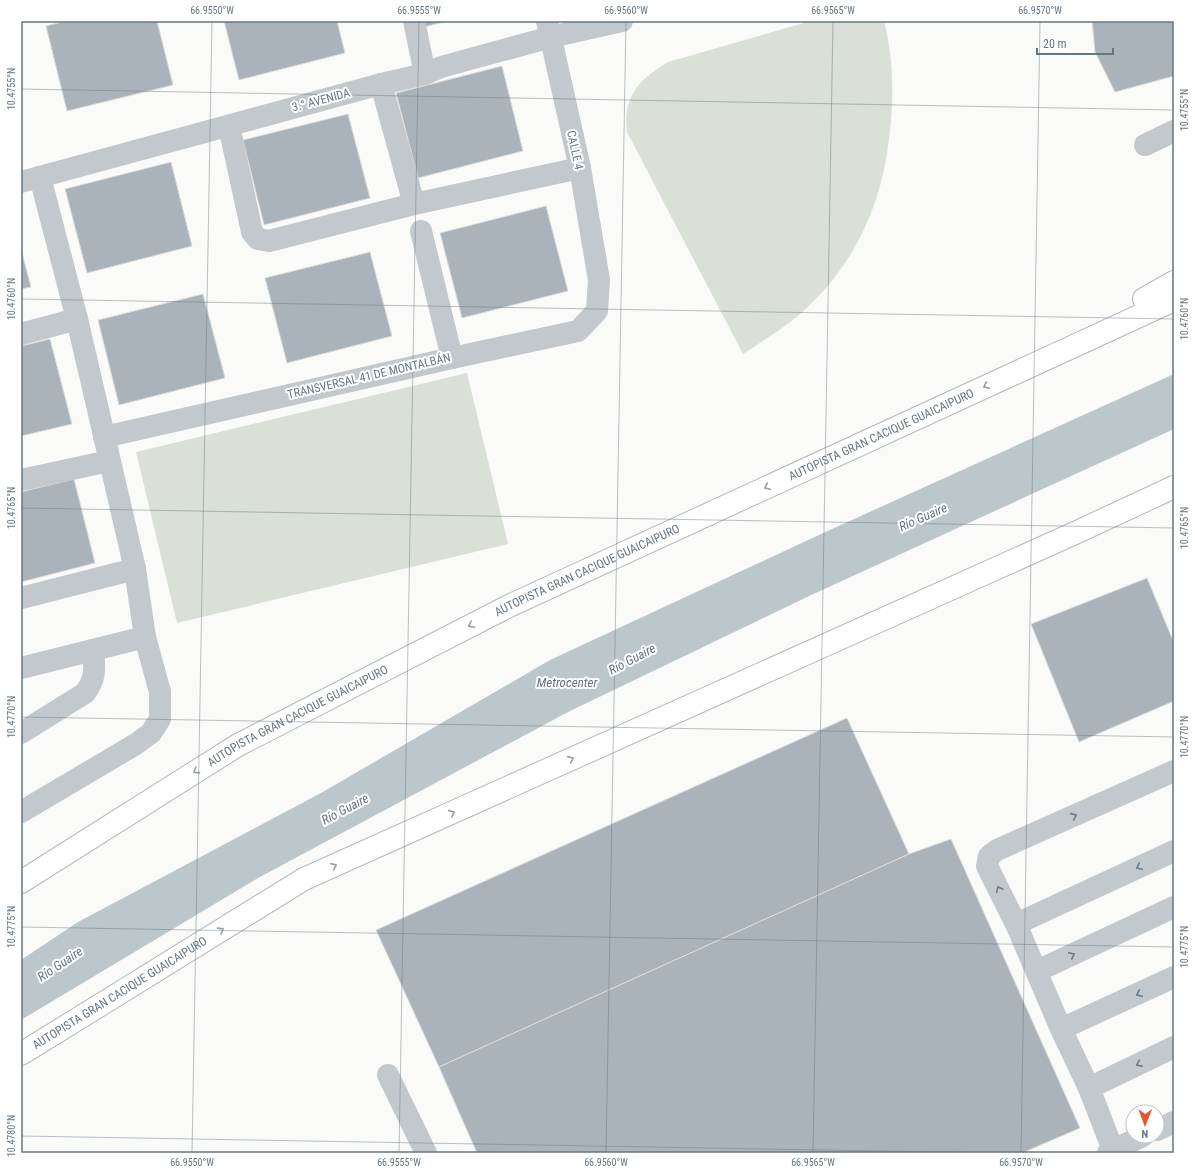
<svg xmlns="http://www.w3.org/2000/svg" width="1195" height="1174" font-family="'Roboto Condensed',sans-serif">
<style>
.green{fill:#dadfd7}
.water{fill:#bbc7cb}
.building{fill:#aab3b9;stroke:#dcdcda}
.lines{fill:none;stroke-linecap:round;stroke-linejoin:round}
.highway-casing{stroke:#b4b9bd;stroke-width:24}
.minor{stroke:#c3c8cc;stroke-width:22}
.highway{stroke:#fff;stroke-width:22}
.oneway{stroke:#939fa8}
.oneway2{stroke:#6a7a87}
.ticks{fill:none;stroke:#657683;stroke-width:1;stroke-opacity:0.45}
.labels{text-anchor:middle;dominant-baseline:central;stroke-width:4;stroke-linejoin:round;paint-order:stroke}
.street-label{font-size:12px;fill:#657683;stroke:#fff}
.water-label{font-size:13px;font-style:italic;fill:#60757c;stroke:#fff}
.neatline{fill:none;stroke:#657683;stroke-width:1.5}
.ticks-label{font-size:10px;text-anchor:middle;fill:#657683}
</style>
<rect width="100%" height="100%" fill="#fafaf8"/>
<g class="green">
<path d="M811,21H884C894,60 894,99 889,139C881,212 848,277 789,323C774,334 758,344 743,354L627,132C623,95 639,80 668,62Z"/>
<polygon points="467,373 508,544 177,623 136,452"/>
</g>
<polygon class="water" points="1174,374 1174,429 807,597 568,712 258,878 21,1020 21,960 78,922 321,793 550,660 821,534"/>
<g class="building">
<polygon points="66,21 157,21 173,85 67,111 46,26"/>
<polygon points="224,21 337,21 345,53 239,80"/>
<polygon points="423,21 448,21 424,27"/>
<polygon points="1092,21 1174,21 1174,76 1115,92 1095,52"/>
<polygon points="502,66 523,151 418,178 396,93"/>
<polygon points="348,114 370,198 264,225 243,140"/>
<polygon points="171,162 192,246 87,273 65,189"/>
<polygon points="546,206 568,291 462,318 440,233"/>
<polygon points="21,249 31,287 21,289"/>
<polygon points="370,252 392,336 287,363 265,278"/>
<polygon points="203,294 225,378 119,405 98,320"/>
<polygon points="50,339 72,424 21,436 21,346"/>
<polygon points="74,479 95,563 21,582 21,492"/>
<polygon points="1147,578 1174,643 1174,701 1079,742 1031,624"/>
<polygon points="847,718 909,854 439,1067 376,930"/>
<polygon points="951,839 1080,1128 1022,1153 477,1153 439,1067 909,854"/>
</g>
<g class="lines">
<defs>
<g id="highway">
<polyline points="1144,299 1174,282"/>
<path id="s1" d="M21,882L238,745L511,605L1174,300"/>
<path id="s2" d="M21,1054L304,879L1075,533L1174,487"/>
</g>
</defs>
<use href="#highway" class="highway-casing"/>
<g class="minor">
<polyline points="414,21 425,74"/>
<polyline points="381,84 414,204"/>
<polyline points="229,126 252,232 258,239 269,241 414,204 580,168"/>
<polyline points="1145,145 1174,131"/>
<polyline points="21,182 381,84 425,74 441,67 551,37 622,21"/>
<polyline points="421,231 452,358"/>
<polyline points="21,334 77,319"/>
<polyline points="104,437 452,358 578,331 597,311 599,280 580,168 547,21"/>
<polyline points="21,480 109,461"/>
<polyline points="21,598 135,569"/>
<polyline points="21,668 145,637"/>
<path d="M21,733L85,693C96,679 95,667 93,650"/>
<polyline points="21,812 136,744 151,733 160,719 160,692 145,637 135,569 77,319 40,177"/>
<polyline points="1016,924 1174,851"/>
<polyline points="1037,971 1174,907"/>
<polyline points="1061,1029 1174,977"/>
<polyline points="388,1075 426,1153"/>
<polyline points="1089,1088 1174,1047"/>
<polyline points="1157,1130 1174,1122"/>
<polyline points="1113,1150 1143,1136"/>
<polyline points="1108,1153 1113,1150 1089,1088 1061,1029 1016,924 987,866 989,856 997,850 1174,771"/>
</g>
<use href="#highway" class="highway"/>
</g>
<defs><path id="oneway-chevron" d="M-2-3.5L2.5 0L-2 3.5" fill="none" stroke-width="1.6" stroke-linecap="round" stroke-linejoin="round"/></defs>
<g class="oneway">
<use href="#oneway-chevron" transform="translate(986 386) rotate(155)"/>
<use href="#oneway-chevron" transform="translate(767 487) rotate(155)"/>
<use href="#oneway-chevron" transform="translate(471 625) rotate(153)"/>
<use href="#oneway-chevron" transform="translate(571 759) rotate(-24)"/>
<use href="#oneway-chevron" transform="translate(196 771) rotate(148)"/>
<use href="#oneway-chevron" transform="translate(452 813) rotate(-24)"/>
<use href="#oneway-chevron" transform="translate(334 866) rotate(-24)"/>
<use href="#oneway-chevron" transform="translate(221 930) rotate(-32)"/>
</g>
<g class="oneway2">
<use href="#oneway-chevron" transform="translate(1074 816) rotate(-24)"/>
<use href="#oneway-chevron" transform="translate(1139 867) rotate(155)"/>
<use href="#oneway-chevron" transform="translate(999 889) rotate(-116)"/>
<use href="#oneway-chevron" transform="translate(1072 955) rotate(-25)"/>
<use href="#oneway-chevron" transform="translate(1139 994) rotate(155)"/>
<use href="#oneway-chevron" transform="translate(1139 1064) rotate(154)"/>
</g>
<path class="ticks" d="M21,89L1174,110M21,299L1174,319M21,508L1174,528M21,717L1174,737M21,927L1174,947M21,1136L995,1153M192,1153L212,21M399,1153L419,21M606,1153L626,21M813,1153L833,21M1021,1153L1040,21"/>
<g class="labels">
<g class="street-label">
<text transform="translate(321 100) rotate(-15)">3.° AVENIDA</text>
<text transform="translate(575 150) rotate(78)">CALLE 4</text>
<text transform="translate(369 376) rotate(-13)">TRANSVERSAL 41 DE MONTALBÁN</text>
<text stroke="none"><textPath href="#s1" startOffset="971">AUTOPISTA GRAN CACIQUE GUAICAIPURO</textPath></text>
<text stroke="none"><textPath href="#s1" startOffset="647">AUTOPISTA GRAN CACIQUE GUAICAIPURO</textPath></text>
<text stroke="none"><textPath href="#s1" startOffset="323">AUTOPISTA GRAN CACIQUE GUAICAIPURO</textPath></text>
<text stroke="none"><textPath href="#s2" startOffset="116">AUTOPISTA GRAN CACIQUE GUAICAIPURO</textPath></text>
</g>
<g class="water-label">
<text transform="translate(923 517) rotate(-24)">Río Guaire</text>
<text transform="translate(632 659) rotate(-28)">Río Guaire</text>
<text x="567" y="682">Metrocenter</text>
<text transform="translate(345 809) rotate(-28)">Río Guaire</text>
<text transform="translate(60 964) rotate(-34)">Río Guaire</text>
</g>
</g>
<rect width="1195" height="1174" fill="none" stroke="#ffffff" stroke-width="44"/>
<g transform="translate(1145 1124) rotate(181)"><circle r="19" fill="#ffffff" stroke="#c1c8cd"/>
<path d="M0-3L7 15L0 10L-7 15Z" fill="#e4572e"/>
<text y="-6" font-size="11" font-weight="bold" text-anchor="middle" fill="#657683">N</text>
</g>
<path d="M1037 48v6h76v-6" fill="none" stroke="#657683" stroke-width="2"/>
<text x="1043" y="48" font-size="12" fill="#657683" stroke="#ffffff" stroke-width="3" paint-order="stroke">20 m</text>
<rect x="22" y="22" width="1151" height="1130" class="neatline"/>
<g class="ticks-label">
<text x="212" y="14">66.9550°W</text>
<text x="419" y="14">66.9555°W</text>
<text x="626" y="14">66.9560°W</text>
<text x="833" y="14">66.9565°W</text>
<text x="1040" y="14">66.9570°W</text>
<text transform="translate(11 89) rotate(-90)" y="4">10.4755°N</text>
<text transform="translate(1184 110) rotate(-90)" y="4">10.4755°N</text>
<text transform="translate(11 299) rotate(-90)" y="4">10.4760°N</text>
<text transform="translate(1184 319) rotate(-90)" y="4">10.4760°N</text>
<text transform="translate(11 508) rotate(-90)" y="4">10.4765°N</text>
<text transform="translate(1184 528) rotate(-90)" y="4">10.4765°N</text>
<text transform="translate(11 717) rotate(-90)" y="4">10.4770°N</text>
<text transform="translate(1184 737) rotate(-90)" y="4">10.4770°N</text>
<text transform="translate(11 927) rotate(-90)" y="4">10.4775°N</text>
<text transform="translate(1184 947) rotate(-90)" y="4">10.4775°N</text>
<text transform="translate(11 1136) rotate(-90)" y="4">10.4780°N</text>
<text x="192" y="1166">66.9550°W</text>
<text x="399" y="1166">66.9555°W</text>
<text x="606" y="1166">66.9560°W</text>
<text x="813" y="1166">66.9565°W</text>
<text x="1021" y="1166">66.9570°W</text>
</g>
</svg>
